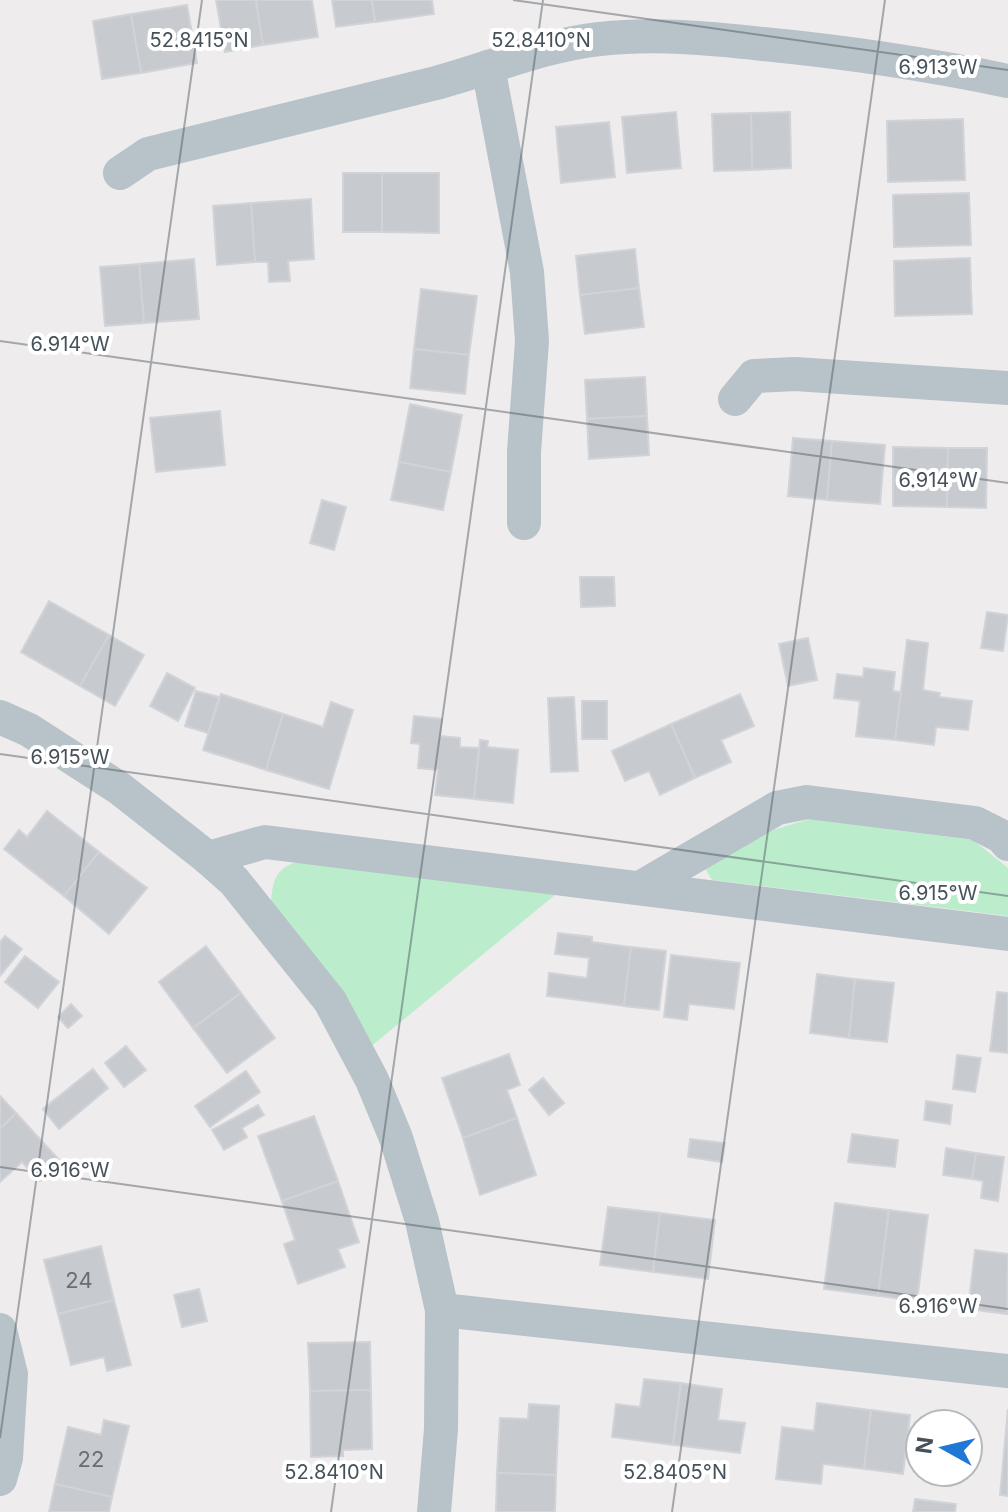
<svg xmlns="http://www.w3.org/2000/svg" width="1008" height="1512" font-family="Inter,sans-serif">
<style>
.green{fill:#bbeccc}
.building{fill:#c7cacf;stroke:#d1d3d8;stroke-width:2}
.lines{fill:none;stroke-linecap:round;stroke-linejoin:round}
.street{stroke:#b8c2c9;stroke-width:34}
.ticks{fill:none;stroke:#465159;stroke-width:2;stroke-opacity:0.45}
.labels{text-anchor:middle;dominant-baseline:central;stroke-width:8;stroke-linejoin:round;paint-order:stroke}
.number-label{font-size:22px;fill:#666f76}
.ticks-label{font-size:20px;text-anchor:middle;fill:#465159;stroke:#fff;stroke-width:8;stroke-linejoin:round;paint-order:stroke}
</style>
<rect width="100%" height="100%" fill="#efeced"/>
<g class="green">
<polygon points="810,819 973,840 1008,868 1008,916 712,880 706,870 709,860 776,829"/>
<path d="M312,858L561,890L369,1048L349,1010L295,930L271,902C273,870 282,865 312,858Z"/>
</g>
<g class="building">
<polygon points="216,0 256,0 263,45 225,52"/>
<polygon points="256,0 312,0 318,37 263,45"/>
<polygon points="332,0 372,0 375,22 336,27"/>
<polygon points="372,0 432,0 434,14 375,22"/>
<polygon points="187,5 197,63 141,73 131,14"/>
<polygon points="131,14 141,73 102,79 93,21"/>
<polygon points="676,112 681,168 627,173 622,117"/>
<polygon points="790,112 791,168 752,170 751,113"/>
<polygon points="751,113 752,170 714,171 712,114"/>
<polygon points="963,119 965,180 888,182 887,121"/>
<polygon points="609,122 615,177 561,183 556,127"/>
<rect x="343" y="173" width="39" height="59"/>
<polygon points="382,173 439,173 439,233 382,232"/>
<polygon points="969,193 971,245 894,247 893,195"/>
<polygon points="311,199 314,259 288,261 290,281 269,282 268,262 255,262 251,203"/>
<polygon points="251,203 255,262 217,265 213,206"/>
<polygon points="635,249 639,288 580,295 576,256"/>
<polygon points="970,258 972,314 895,316 894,261"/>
<polygon points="194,259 199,319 144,323 139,264"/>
<polygon points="139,264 144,323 105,326 100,267"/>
<polygon points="639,288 644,327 585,334 580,295"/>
<polygon points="421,289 477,296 469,355 414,349"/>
<polygon points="414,349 469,355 465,394 410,388"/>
<polygon points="645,377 647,416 587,419 585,380"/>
<polygon points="410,404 462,415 451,472 399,462"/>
<polygon points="220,411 225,465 156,472 150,418"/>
<polygon points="647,416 649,455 589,459 587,419"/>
<polygon points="793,438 832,441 827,500 788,496"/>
<polygon points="832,441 885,445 880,504 827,500"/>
<polygon points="893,447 948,448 947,507 893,506"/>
<polygon points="948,448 987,448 986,508 947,507"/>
<polygon points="399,462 451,472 443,510 391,500"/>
<polygon points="322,500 346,507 334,550 310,543"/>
<polygon points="580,577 614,577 615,606 581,607"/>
<polygon points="49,601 109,635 80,686 21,652"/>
<polygon points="987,612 1008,615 1003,651 981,648"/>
<polygon points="109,635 144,655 115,706 80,686"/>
<polygon points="808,638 817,680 788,686 779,644"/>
<polygon points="907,640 928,643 923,690 940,693 939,697 972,701 968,730 936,727 934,745 895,740"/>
<polygon points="864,668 895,672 893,691 901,692 895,740 856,736 860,701 834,698 837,674 863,677"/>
<polygon points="167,673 195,688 178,721 150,706"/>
<polygon points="196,691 219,697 208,733 185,726"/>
<polygon points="221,694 283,714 266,770 203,750"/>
<polygon points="740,694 754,726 721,740 731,762 695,778 671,724"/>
<polygon points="574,697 578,771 551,772 548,698"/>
<rect x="582" y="701" width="25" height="38"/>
<polygon points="331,702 353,710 329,789 266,770 283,714 323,727"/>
<polygon points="414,716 442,719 440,736 460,738 460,747 479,748 474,799 435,795 438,770 418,768 420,744 411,743"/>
<polygon points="671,724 695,778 660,795 649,771 625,781 612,751"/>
<polygon points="480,740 488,741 487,747 518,750 513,803 474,799"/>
<polygon points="47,811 99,852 64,896 4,849 19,830 27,837"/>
<polygon points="99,852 147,888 109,934 64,896"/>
<polygon points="558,933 592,937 592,942 631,947 624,1006 547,996 549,973 587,978 589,958 555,954"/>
<polygon points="5,936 22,949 0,976 0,942"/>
<polygon points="206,946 241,993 193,1028 159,982"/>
<polygon points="631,947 666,951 659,1010 624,1006"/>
<polygon points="671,955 740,963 734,1009 689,1004 687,1020 664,1017"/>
<polygon points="25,956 59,982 38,1008 5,982"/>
<polygon points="817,974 855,979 849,1038 810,1033"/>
<polygon points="855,979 894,983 887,1042 849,1038"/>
<polygon points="997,992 1008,993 1008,1053 990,1051"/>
<polygon points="241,993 275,1038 227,1073 193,1028"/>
<polygon points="71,1004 82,1016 68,1028 58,1017"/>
<polygon points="126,1046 146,1070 124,1087 105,1063"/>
<polygon points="509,1054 520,1085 507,1090 517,1118 463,1138 442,1078"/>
<polygon points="957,1055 981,1058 975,1092 953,1089"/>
<polygon points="93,1069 108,1088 59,1129 43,1109"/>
<polygon points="246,1071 260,1092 210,1127 195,1106"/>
<polygon points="543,1078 564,1103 549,1115 529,1090"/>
<polygon points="0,1096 16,1113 0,1129"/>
<polygon points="926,1101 952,1105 950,1124 924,1120"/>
<polygon points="258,1105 264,1115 242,1128 247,1137 224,1150 212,1130"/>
<polygon points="16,1113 61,1162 40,1181 22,1162 0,1182 0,1129"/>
<polygon points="314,1116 338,1181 282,1201 258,1136"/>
<polygon points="517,1118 536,1175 480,1195 463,1138"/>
<polygon points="852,1134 898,1140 895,1167 848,1162"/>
<polygon points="690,1139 725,1143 722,1162 688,1157"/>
<polygon points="946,1148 976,1153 972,1179 943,1175"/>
<polygon points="976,1153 1004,1157 998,1201 981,1198 983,1181 972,1179"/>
<polygon points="338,1181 359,1242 338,1249 345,1267 298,1284 284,1244 295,1240 282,1201"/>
<polygon points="835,1203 889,1210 878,1296 824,1289"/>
<polygon points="608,1207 660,1213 653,1272 600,1265"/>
<polygon points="889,1210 928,1215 917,1301 878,1296"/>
<polygon points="660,1213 715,1220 708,1279 653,1272"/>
<polygon points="101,1246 114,1300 58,1314 44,1260"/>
<polygon points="975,1250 1008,1254 1007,1314 968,1309"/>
<polygon points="199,1289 207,1321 182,1327 174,1295"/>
<polygon points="114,1300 131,1365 107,1371 104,1357 71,1365 58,1314"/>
<polygon points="370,1342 371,1390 310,1391 308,1343"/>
<polygon points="644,1379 681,1383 673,1445 612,1437 616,1404 640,1407"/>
<polygon points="681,1383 722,1389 718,1420 745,1423 740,1453 673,1445"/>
<polygon points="371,1390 372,1449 343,1450 343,1456 311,1457 310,1391"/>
<polygon points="817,1403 871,1410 864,1469 823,1464 821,1484 776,1479 782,1427 814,1431"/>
<polygon points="529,1404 559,1406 556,1475 497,1473 500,1418 528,1419"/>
<polygon points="1008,1409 1008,1496 1000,1495"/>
<polygon points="871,1410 910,1415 903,1474 864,1469"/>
<polygon points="104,1420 129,1426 112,1497 55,1484 68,1427 101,1435"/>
<polygon points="497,1473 556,1475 555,1512 496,1512"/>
<polygon points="55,1484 112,1497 109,1512 49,1512"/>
<polygon points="915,1499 956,1504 955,1512 913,1512"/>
</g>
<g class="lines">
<g class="street">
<polyline points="488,67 527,272 532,341 524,452 524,523"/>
<path d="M120,173L148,154C245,130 341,107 436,83C491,68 544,45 600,39C654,33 709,38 763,44C845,52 927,64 1008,81"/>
<polyline points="735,399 754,376 795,374 1008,388"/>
<polyline points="0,717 29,730 119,788 208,858 234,881 330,1001 372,1080 396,1138 422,1221 442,1310 441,1429 434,1512"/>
<polyline points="208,858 265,842 1008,934"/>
<polyline points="640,888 777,808 807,802 975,823 1001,836 1008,844"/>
<polyline points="442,1310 1008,1371"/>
<polyline points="0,1330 11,1374 6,1458 0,1479"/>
</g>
</g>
<path class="ticks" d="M513,0L1008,70M0,341L1008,483M0,754L1008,896M0,1167L1008,1309M0,1438L202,0M331,1512L543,0M672,1512L885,0"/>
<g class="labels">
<g class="number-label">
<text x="79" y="1280">24</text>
<text x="91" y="1459">22</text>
</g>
</g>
<g class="ticks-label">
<text x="199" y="47">52.8415°N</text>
<text x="541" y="47">52.8410°N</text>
<text x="938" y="74">6.913°W</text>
<text x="70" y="351">6.914°W</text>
<text x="938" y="487">6.914°W</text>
<text x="70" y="764">6.915°W</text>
<text x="938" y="900">6.915°W</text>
<text x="70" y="1177">6.916°W</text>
<text x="938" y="1313">6.916°W</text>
<text x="334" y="1479">52.8410°N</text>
<text x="675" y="1479">52.8405°N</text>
</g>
<g transform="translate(944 1448) rotate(278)"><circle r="38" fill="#ffffff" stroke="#b5b9bd" stroke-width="2"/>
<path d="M0-6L14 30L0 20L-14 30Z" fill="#2078d6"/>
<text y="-12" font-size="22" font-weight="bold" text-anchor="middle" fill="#465159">N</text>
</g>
</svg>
